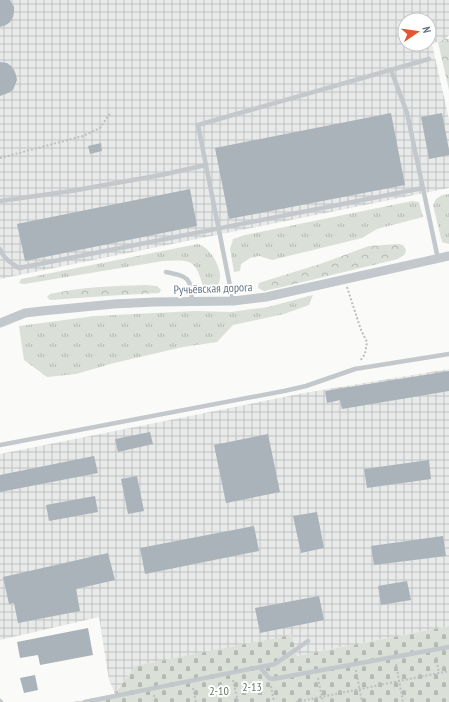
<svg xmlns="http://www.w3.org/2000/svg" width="449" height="702" font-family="'PT Sans Narrow',sans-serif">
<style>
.industrial{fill:url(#industrial-grid);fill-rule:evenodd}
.grass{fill:url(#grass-tufts)}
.forest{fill:url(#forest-crowns)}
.cemetery{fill:url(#cemetery-stones)}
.building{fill:#aab3b9}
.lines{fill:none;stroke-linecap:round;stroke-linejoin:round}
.path{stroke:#bbbfc2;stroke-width:2;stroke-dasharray:2 2;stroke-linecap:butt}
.service{stroke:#c3c8cc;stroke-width:4.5}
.minor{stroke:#c3c8cc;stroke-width:9}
.labels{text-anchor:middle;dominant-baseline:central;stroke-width:4;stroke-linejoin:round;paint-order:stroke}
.street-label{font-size:12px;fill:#657683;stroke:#fff}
.park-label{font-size:12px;fill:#687a64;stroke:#fff}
</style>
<defs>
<pattern id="industrial-grid" width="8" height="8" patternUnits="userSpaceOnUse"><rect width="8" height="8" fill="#e8e9e9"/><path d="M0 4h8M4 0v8" fill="none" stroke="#c0c1c2"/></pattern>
<pattern id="grass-tufts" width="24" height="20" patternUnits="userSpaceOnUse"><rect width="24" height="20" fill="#dadfd7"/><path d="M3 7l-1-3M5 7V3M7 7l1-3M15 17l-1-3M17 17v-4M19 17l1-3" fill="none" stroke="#b4b9b4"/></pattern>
<pattern id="forest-crowns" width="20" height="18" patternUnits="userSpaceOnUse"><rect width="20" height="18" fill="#dadfd7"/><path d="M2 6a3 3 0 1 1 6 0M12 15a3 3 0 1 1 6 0" fill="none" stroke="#b4b9b4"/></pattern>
<pattern id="cemetery-stones" width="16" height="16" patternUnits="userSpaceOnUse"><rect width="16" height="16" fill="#dadfd7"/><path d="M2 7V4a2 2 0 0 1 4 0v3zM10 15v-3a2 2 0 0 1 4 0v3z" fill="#b4b9b4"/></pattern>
</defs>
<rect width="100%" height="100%" fill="#fafaf8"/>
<g class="industrial">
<path d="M0,0H449V35L446,39L432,44L449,119V188L0,279ZM405,20H429V44H405Z"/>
<polygon points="449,369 449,626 297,656 292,636 135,666 115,694 109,680 99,617 0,640 0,454 304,393"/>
</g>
<g class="grass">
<polygon points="449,194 449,244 442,242 433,205 436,199 442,195"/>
<polygon points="412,201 419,202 423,217 377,229 362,238 272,260 259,256 250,258 241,264 240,271 234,272 230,249 233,239 245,235"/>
<path d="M198,244C200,245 202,245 204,247C212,252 221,268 220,278C220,281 218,285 217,288L213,289L203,286C195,258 190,260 163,261L24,284L19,283L21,279Z"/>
<polygon points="313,295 309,305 284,314 233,325 217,342 183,347 114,363 76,374 47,377 24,360 19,326 95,316 195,311 231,312 268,307"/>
</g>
<g class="forest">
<polygon points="446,39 449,39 449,90 438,42"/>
<polygon points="398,244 403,245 406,250 405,254 398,259 278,288 264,291 258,288 259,283 265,281 320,264 369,246"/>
<path d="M145,285L157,286L161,290L159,293L121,295L50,300L47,297L50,294C81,287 113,286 145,285Z"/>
</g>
<polygon class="cemetery" points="449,626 449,702 74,702 115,694 135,666 292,635 297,656"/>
<g class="building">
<polygon points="0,0 10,0 14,7 14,12 13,17 10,22 6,25 0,27"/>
<polygon points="0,62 7,63 11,66 14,70 16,75 17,80 13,90 8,93 0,96"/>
<polygon points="391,113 405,185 229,219 215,148"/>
<polygon points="442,113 449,150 449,155 429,159 421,117"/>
<polygon points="101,143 102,151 90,154 88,146"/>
<polygon points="190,189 197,226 25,261 17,224"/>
<polygon points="449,371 449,391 342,409 340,400 327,403 325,391"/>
<polygon points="150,432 153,444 118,452 115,439"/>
<polygon points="268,434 280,492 226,503 214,445"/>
<polygon points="94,456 98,473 0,492 0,475"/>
<polygon points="429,460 431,479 367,488 364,469"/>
<polygon points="137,476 144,511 128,514 121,479"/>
<polygon points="95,496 98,512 49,521 46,505"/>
<polygon points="317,512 324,548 301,553 293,516"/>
<polygon points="254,526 259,551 145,574 140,548"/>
<polygon points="443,536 446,556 374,565 371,546"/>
<polygon points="108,553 115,580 76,589 80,611 18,623 14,603 9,604 3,577"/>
<polygon points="407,581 411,600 381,605 378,586"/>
<polygon points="319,596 324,620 260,633 255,608"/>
<polygon points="88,628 93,655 40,665 38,655 20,658 17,642"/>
<polygon points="35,675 38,690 24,693 20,678"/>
</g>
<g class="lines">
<g class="path">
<polyline points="0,158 83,136 100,128 111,112"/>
<polyline points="347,287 361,330 367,342 365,354 360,361"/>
<polyline points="436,657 439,673"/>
<polyline points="396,664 403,702"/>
<polyline points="356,670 362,702"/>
<polyline points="318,678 323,702"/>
<polyline points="233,680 238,702"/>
<polyline points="271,686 274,702"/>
<polyline points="193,688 196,702"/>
<polyline points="154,695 155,702"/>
<polyline points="296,702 449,671"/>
</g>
<g class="service">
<polyline points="391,70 407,113 438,259"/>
<polyline points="0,201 71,191 161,175 206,165"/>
<path d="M0,249C3,258 11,263 19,268L423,188"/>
<path d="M166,272C190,277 190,277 192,302"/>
<polyline points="233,301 198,125 429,59"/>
<polyline points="0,445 284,391 306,386 355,369 449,354"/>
<polyline points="260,667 269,678 273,679 449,647"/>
<polyline points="0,701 1,702"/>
<polyline points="85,702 275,664 308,641"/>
</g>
<polyline class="minor" points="0,323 25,313 42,311 114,304 154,302 233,301 266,297 449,256"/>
</g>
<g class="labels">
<g class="street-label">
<text transform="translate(213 288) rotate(-2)">Ручьёвская дорога</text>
</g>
<g class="park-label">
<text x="252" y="686">2-13</text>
<text x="219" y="690">2-10</text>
</g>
</g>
<g transform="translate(417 32) rotate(77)"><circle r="19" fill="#ffffff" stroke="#c1c8cd"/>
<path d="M0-3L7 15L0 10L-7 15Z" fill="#e4572e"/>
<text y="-6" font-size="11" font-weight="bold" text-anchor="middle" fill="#657683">N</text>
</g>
</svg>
